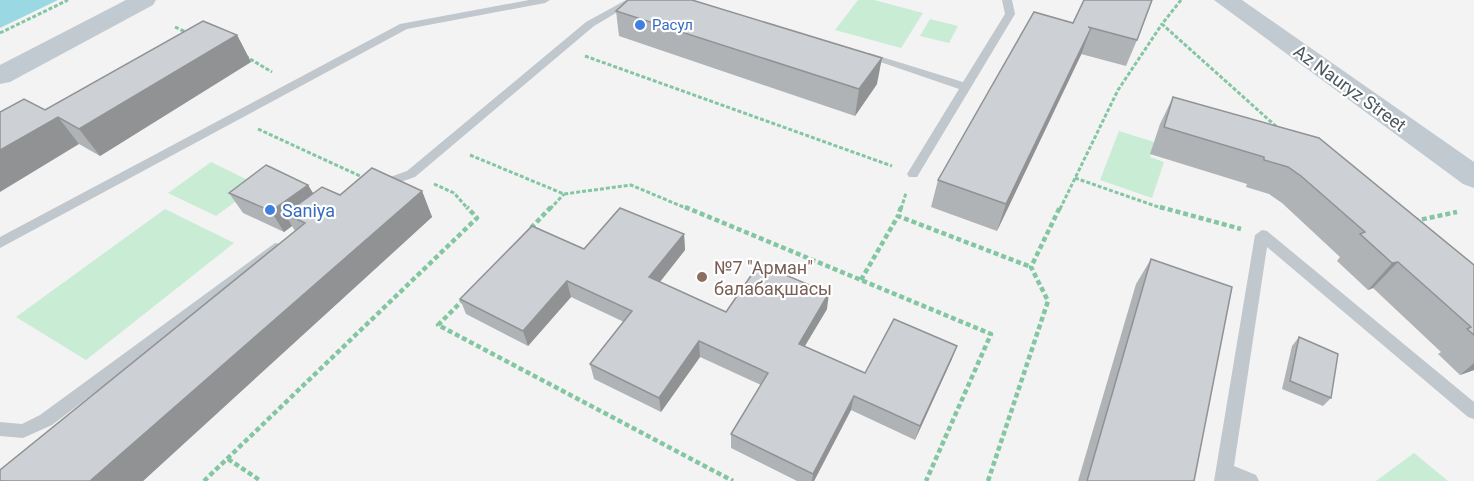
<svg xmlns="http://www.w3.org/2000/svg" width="1474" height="481" font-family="Roboto,sans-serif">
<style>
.green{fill:#c8ecd4}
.water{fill:#9ad8e4}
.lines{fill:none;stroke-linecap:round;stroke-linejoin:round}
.path-far1{stroke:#83c6a2;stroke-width:3;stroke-dasharray:4 2;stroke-linecap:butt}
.path{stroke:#83c6a2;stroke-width:4.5;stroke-dasharray:5 3;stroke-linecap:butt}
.lane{fill:#c0c7cd;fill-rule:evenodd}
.secondary{fill:#c1cad1;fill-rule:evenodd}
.wall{fill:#b0b3b6}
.shaded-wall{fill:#909294}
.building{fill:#cdd0d4;stroke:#909294;stroke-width:1.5}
.shop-dot{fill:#3f7fe0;stroke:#fff;stroke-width:2}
.education-dot{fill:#8d6e63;stroke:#fff;stroke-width:2}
.labels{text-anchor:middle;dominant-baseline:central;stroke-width:4.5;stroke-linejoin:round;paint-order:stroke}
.far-shop-label{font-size:15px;fill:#366cbe;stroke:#fff;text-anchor:start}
.street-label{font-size:18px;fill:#4c575e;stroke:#fff}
.shop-label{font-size:18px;fill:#366cbe;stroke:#fff;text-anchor:start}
.education-label{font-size:18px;fill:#785e54;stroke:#fff;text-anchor:start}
</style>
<rect width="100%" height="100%" fill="#f4f3f3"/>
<g class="green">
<polygon points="858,0 874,0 923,13 901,48 835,30"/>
<polygon points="930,19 958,26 949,43 920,36"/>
<polygon points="1119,131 1154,142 1150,157 1164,162 1152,198 1100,180"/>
<polygon points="211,162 258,185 216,216 168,193"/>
<polygon points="165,209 234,243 86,360 16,317"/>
<polygon points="1414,453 1448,481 1376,481"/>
</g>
<polygon class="water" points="0,0 58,0 0,28"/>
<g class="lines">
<g class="path-far1">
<polyline points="1181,0 1162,24 1279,129"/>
<polyline points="175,27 188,33"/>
<polyline points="0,33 68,0"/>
<polyline points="245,56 272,72"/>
<polyline points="585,56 892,166"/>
<polyline points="258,129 360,176"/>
<polyline points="470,155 564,194 631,185 688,209"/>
<polyline points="1075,178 1164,209"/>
<polyline points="434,184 454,193 468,209"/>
<polyline points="550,209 564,194"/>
<polyline points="901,209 906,193"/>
<polyline points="1060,209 1118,90 1162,24"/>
</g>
<g class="path">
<polyline points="685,207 991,334 926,481"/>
<polyline points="901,207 898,216 1031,267"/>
<polyline points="1160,207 1241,229"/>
<polyline points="1414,221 1457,212"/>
<polyline points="531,228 551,207"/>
<polyline points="861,280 898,216"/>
<polyline points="464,299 438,325 733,481"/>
<polyline points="228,459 261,481"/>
<polyline points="204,481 477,218 467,207"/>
<polyline points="988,481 1048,301 1031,267 1060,207"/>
</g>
<g class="lane">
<polygon points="529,0 550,0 545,3 407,29 0,248 0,237 400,24"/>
<polygon points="626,0 638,0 594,26 415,177 380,189 376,188 374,185 376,182 407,171 586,22"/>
<polygon points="1002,0 1012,0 1015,14 917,177 909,177 907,174 959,89 860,55 861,53 869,53 963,82 1005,14"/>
<polygon points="1262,230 1267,231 1474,402 1474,419 1468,417 1267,247 1234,466 1256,475 1259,481 1214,481 1255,235"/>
<polygon points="275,243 280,244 282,248 280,252 52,425 23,438 0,436 0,422 22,424 40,415"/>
</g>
<g class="secondary">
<polygon points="126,0 156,0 153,5 10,82 0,84 0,65"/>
<polygon points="1214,0 1242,0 1474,162 1474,188 1463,184"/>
</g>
</g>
<g class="wall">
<polygon points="616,11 877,84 855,116 619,36"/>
<polygon points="1073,23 1137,40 1126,66 1081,54 997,231 931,207 938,180"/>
<polygon points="237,35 251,62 100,156 79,144 45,110"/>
<polygon points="1173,97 1474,265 1474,370 1460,375 1438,354 1441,352 1373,288 1368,290 1337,261 1340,257 1282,203 1269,194 1246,187 1247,184 1150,154 1160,124"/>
<polygon points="308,185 313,193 340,195 422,191 432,217 143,481 0,481 295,231 292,226 284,232 243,213 229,193"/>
<polygon points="684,234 685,250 660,282 726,312 827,309 805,346 865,373 957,346 951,361 915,440 851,410 814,481 797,481 731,448 731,434 761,385 700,357 661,412 594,379 590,364 624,322 571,297 528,346 466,314 460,299 584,249"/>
<polygon points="1151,259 1194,481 1078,481 1136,284"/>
<polygon points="1299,337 1331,398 1323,406 1282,389 1292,346"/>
</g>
<g class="shaded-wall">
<polygon points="1091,28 1081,55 997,231 1006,204"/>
<polygon points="237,35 251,62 100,156 79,129"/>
<polygon points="882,58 877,84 855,116 859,89"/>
<polygon points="58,117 79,144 0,192 0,150"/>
<polygon points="308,185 320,205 285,214 292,226 284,232 271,211"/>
<polygon points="422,191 432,217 143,481 90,481"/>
<polygon points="684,234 685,250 651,293 649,277"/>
<polygon points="1398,262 1373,288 1368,290 1392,263"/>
<polygon points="567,281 571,297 528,346 523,331"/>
<polygon points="829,293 827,309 797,359 799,344"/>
<polygon points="699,341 700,357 661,412 659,398"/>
<polygon points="957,346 951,361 915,440 920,426"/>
<polygon points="1474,363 1474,370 1460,375"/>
<polygon points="854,396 851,410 814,481 812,481 813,474"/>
</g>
<g class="building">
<polygon points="628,0 692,0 882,58 859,89 616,11"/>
<polygon points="1084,0 1152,0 1137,40 1088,27 1091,28 1006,204 938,180 1034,12 1073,23"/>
<polygon points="203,21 237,35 79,129 58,117 0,150 0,112 24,99 45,110"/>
<polygon points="1173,97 1319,138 1474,265 1474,335 1467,329 1471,327 1398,262 1392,263 1360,234 1365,232 1301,176 1288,167 1264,160 1264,157 1164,127"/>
<polygon points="266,165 308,185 271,211 229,193"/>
<polygon points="372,168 422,191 90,481 0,481 0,470 305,223 285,214 322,187 340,195"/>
<polygon points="620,208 684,234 649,277 726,312 759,264 829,293 799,344 865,373 894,319 957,346 920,426 854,396 813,474 731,434 768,373 699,341 659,398 590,364 632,311 567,281 523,331 460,299 532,226 584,249"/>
<polygon points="1151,259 1232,287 1194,481 1087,481"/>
<polygon points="1299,337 1338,354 1331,398 1290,381"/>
</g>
<g class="shop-dot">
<circle cx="640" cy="25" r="6"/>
<circle cx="270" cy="210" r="6"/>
</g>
<circle class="education-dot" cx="702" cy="277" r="6"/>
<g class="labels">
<g class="far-shop-label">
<text x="652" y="25">Расул</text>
</g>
<g class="street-label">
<text transform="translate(1350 88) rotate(36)">Az Nauryz Street</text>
</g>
<g class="shop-label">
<text x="282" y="210">Saniya</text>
</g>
<g class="education-label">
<text x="714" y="267">№7 "Арман"<tspan x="714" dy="21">балабақшасы</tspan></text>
</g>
</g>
</svg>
